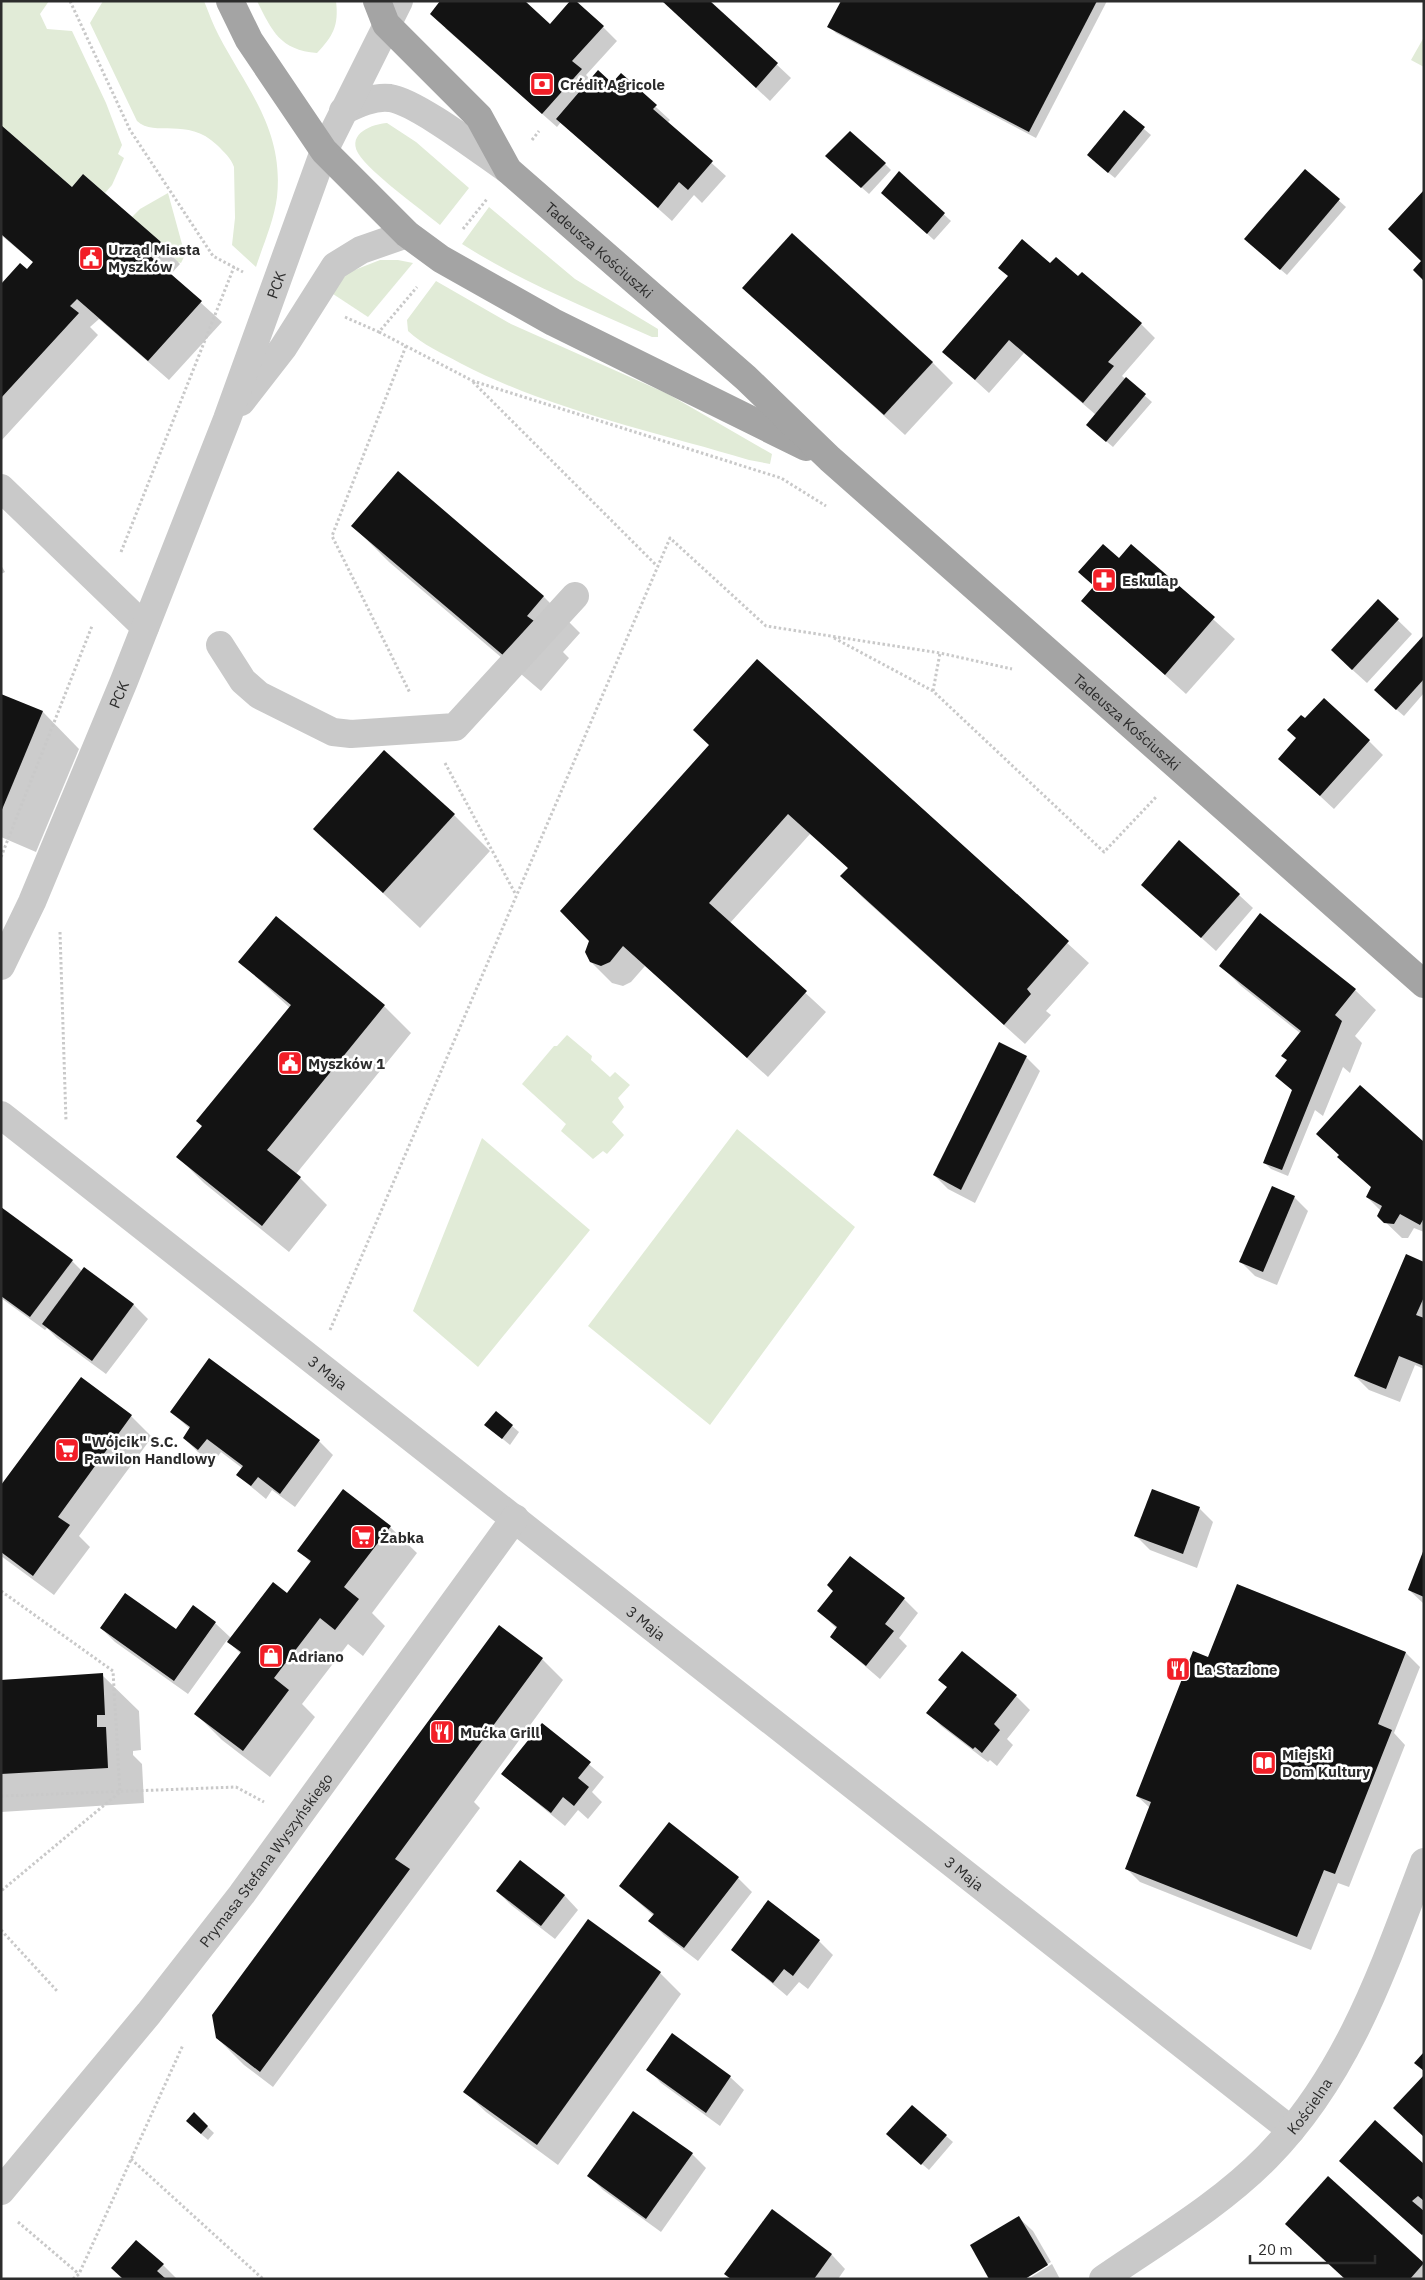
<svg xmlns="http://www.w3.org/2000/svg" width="1425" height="2280" font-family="'IBM Plex Sans',sans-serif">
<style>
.green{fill:#e1ebd7}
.shadow{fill:#0003}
.building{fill:#131313}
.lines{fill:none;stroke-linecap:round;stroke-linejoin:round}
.path{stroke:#c9c9c9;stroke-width:3;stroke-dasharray:2.5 2.5;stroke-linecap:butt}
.minor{stroke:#c9c9c9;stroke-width:28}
.major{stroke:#a4a4a4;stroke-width:28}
.labels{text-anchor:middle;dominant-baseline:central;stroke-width:5;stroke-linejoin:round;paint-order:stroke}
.poi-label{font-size:15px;font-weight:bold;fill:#2c2c2c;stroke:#fff;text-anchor:start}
.street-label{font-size:15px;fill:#2c2c2c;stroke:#fff}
</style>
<rect width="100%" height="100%" fill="#fff"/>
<g class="green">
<polygon points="1,1 49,1 40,14 47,29 72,31 106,103 122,145 118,154 124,158 112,185 105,193 83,174 72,187 1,125"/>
<path d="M103,1H204C209,13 213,25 219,36C248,91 284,130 277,197C274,221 263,245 256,267L232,245L235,218L234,167C231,158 224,152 217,145C187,116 155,138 137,121L90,23Z"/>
<path d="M257,1H336C339,26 333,36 317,53C280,50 272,31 257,1Z"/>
<polygon points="1424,37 1424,67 1411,60"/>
<path d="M387,123L416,142L469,188L440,225C421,209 370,173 358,153C347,133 373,124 387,123Z"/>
<polygon points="168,193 185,255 181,263 178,262 161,242 132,217 140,209"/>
<path d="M489,207L575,279L658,329V337H652C588,308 521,282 462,244Z"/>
<polygon points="380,260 398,260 413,263 368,317 330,292 347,273"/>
<path d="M436,281L511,324L668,394L772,454L770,464L749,460C652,431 550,410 460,363C442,353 423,345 408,331L407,320Z"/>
<polygon points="567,1035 592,1056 591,1060 610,1077 615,1072 630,1085 618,1098 624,1107 612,1122 624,1135 607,1154 603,1151 593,1159 561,1131 566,1124 522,1084 554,1046 557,1046"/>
<polygon points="737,1129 855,1227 710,1425 588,1326"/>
<polygon points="482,1138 590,1230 478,1367 413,1311"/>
</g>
<g class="shadow">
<polygon points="663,1 709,1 791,78 770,101"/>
<polygon points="842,1 1107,1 1036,138 836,33 829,26"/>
<polygon points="550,25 603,27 617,41 586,75 591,80 612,84 621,75 670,120 667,123 726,176 702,203 694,195 672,221 561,122 557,127 445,28"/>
<polygon points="1124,112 1151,135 1115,178 1095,162"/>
<polygon points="1,126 72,189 160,243 180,264 170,275 222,322 169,380 99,319 90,327 98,335 1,441 1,286 27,271 34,263 1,235"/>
<polygon points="834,163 885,164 891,170 869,194"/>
<polygon points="1306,171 1346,207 1287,275 1253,246"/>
<polygon points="899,173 951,221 934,240 889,199"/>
<polygon points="1050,265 1079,277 1141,324 1155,338 1122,376 1152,402 1113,447 1094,431 1096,415 1024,353 989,393 944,352"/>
<polygon points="744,288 932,362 953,383 905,435"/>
<polygon points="353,526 543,596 580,633 563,652 569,658 541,691 389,562"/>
<polygon points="1132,546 1235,639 1186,694 1083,601"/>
<polygon points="1,565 5,572 1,574"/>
<polygon points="1378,601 1412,634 1367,683 1346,664"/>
<polygon points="1424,645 1424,693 1404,716 1382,697"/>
<polygon points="757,661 1089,963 1046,1011 1051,1015 1025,1044 862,897 842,876 849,869 810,834 730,923 826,1012 768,1077 645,966 631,982 623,986 612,983 591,962"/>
<polygon points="1,695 43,712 79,749 36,852 1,837"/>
<polygon points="1305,719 1369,741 1383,755 1334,809 1280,759 1298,739"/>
<polygon points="454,815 490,851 420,928 315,829"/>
<polygon points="1143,885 1239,895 1253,908 1216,951"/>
<polygon points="277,918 384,1006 411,1033 296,1174 327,1205 289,1252 204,1183 178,1157 203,1127 290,1008 240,962"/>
<polygon points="1220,965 1355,990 1376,1010 1355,1036 1362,1043 1350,1073 1343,1067 1323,1116 1315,1110 1288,1176 1271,1169 1264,1162 1293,1091 1277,1076 1288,1061 1300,1033 1241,986"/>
<polygon points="1026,1057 1040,1071 975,1203 948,1189 934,1175"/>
<polygon points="1424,1144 1424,1232 1414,1228 1408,1238 1402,1238 1379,1216 1381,1211 1367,1197 1372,1188"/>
<polygon points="1294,1197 1308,1211 1277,1285 1255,1276 1241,1262"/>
<polygon points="1,1208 72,1261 82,1271 84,1268 134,1305 148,1319 106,1374 57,1338 47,1328 45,1330 1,1298"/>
<polygon points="1424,1263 1424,1369 1415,1365 1400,1402 1369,1390 1355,1376"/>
<polygon points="81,1379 131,1416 152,1437 79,1536 90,1547 54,1595 1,1556 1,1487"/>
<polygon points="171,1412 319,1441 333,1455 295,1507 272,1490 266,1499 237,1475 242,1468 221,1452 213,1463 198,1452 184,1438 190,1429"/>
<polygon points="486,1425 512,1426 519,1432 510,1445"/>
<polygon points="1199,1508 1213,1522 1197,1568 1150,1550 1136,1536"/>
<polygon points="390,1527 417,1553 372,1613 385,1626 363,1656 348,1644 302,1704 315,1717 270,1777 222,1740 196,1714 241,1654 227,1640 188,1694 115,1642 101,1628 176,1631 193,1607 215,1623 231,1638 288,1594 311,1563 299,1550"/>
<polygon points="1424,1552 1424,1604 1409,1590"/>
<polygon points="904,1599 918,1613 899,1638 907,1646 880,1679 831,1637 837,1629 819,1611"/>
<polygon points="499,1627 542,1659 563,1680 474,1802 480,1808 273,2087 244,2065 217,2038"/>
<polygon points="1406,1653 1420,1667 1394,1733 1405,1745 1349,1887 1338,1883 1311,1950 1140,1882 1126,1868 1150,1808 1137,1796 1209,1659"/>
<polygon points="102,1675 139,1711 141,1750 133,1751 133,1755 142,1764 144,1803 1,1812 1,1680"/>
<polygon points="1016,1696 1030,1710 1007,1739 1013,1745 997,1766 990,1760 988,1762 941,1726 928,1712"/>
<polygon points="542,1725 604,1777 592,1792 602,1802 588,1819 578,1810 565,1826 502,1774"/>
<polygon points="669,1824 738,1878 752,1892 698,1961 664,1935 650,1921 654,1916 620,1886"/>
<polygon points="520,1862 565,1896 578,1910 555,1939 511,1905 497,1891"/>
<polygon points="588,1921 660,1973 681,1994 558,2165 486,2112 465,2092"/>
<polygon points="819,1941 833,1955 808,1989 799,1982 787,1996 732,1950"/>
<polygon points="648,2069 730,2077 744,2090 720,2126 661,2083"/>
<polygon points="634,2113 692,2154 706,2168 661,2232 603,2190 589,2176"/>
<polygon points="194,2114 214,2133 208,2140 194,2128"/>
<polygon points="946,2136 953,2142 929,2170 895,2141"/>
<polygon points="1424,2166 1424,2237 1355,2175"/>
<polygon points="1328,2178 1424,2265 1424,2279 1345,2279 1286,2224"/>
<polygon points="1019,2218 1033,2231 1051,2262 1023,2279"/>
<polygon points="832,2255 845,2269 838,2279 731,2279"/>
<polygon points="1052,2264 1060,2279 1028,2279"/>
<polygon points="163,2265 177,2279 124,2279"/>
</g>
<g class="building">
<polygon points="440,1 525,1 550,24 570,1 576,1 604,26 572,61 582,69 542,114 430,14"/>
<polygon points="662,1 710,1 778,63 756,88"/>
<polygon points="841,1 1097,1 1029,132 827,27"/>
<polygon points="598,70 612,83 621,73 657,105 653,109 713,161 688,190 679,182 658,208 556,119"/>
<polygon points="1124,110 1145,127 1108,173 1087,155"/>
<polygon points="1,125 72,187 83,174 161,242 149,255 202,301 148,361 77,299 70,306 79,313 1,398 1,284 20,263 27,269 33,262 1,234"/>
<polygon points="850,131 886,163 861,188 825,156"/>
<polygon points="1305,169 1340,199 1280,270 1244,239"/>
<polygon points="899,171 945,213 927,234 881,193"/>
<polygon points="1424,190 1424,281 1413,270 1421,261 1388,229"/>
<polygon points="792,233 933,362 884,415 742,288"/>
<polygon points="1022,239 1050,263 1056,257 1078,276 1082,272 1142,323 1108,362 1114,366 1083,403 1009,340 975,380 942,352 1008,276 998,268"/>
<polygon points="1126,377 1146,394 1106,442 1086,425"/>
<polygon points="398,471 544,596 527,616 534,621 504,656 351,526"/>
<polygon points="1103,544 1119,558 1131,544 1215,617 1165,675 1081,601 1094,586 1078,572"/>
<polygon points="1378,599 1399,619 1352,670 1331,650"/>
<polygon points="1424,635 1424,679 1396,710 1374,690"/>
<polygon points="757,659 1069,941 1027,989 1031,994 1004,1025 840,876 848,868 788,814 709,903 807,991 747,1058 623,946 610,962 601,966 590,962 585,952 589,941 560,911 709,745 693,730"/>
<polygon points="1,694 43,711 1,812"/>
<polygon points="1324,698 1370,740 1320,796 1278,759 1296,738 1287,730 1301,715 1305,718"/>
<polygon points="384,750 455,814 383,893 313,829"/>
<polygon points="1179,840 1240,894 1201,938 1141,885"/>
<polygon points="1260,913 1356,989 1335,1015 1342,1021 1282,1170 1263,1163 1292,1090 1275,1076 1287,1060 1281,1056 1301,1031 1219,966"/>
<polygon points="276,916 385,1005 267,1150 301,1177 262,1226 176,1157 202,1126 196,1121 291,1005 238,962"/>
<polygon points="999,1042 1027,1056 961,1190 933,1175"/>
<polygon points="1360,1085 1424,1142 1424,1218 1420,1225 1400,1214 1394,1224 1384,1223 1377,1216 1382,1206 1366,1197 1371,1187 1337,1157 1339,1155 1316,1134"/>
<polygon points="1272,1186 1295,1196 1263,1272 1239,1262"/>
<polygon points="1,1207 73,1260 30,1317 1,1296"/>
<polygon points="1406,1254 1424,1262 1424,1297 1416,1315 1424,1318 1424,1366 1399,1356 1386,1389 1354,1376"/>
<polygon points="84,1267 134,1304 92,1361 42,1324"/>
<polygon points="209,1358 320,1440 280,1494 258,1477 251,1486 236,1475 243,1466 207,1439 198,1450 183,1438 190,1427 170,1412"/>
<polygon points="81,1377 132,1415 58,1517 70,1525 33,1576 1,1552 1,1485"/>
<polygon points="496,1411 513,1425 502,1439 484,1425"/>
<polygon points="343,1489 391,1526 344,1587 359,1599 335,1630 320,1618 274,1678 289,1690 243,1751 194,1714 241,1652 227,1642 273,1582 287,1593 311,1561 297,1551"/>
<polygon points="1152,1489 1200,1507 1183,1554 1134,1536"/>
<polygon points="1424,1549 1424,1597 1408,1590"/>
<polygon points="850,1556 905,1598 885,1624 894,1631 866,1666 830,1637 837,1627 817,1611 833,1591 827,1585"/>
<polygon points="1237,1584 1406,1652 1378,1724 1392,1730 1335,1874 1324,1870 1297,1937 1125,1869 1151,1802 1136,1796 1193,1651 1208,1657"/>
<polygon points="125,1593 176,1629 193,1605 216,1622 174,1681 100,1628"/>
<polygon points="499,1625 543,1658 395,1859 410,1869 260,2072 216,2038 212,2015"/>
<polygon points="962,1651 1017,1695 994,1724 1000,1730 982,1753 975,1747 973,1749 926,1713 947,1687 938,1680"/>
<polygon points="103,1673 105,1715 97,1715 97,1727 106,1727 108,1768 1,1774 1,1680"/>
<polygon points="542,1723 591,1762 578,1778 589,1787 574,1806 563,1797 551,1813 501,1774"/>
<polygon points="669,1822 739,1877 684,1948 648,1921 654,1914 619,1886"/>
<polygon points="520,1860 565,1895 541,1926 496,1891"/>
<polygon points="768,1900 820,1940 793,1976 784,1969 773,1983 731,1950"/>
<polygon points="588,1919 661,1972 537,2145 463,2092"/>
<polygon points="672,2033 731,2076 706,2113 646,2070"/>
<polygon points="1424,2052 1424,2071 1414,2063"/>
<polygon points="1424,2075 1424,2137 1393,2108"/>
<polygon points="912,2105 947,2135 921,2165 886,2134"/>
<polygon points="633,2111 693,2153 646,2219 587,2176"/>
<polygon points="194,2112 208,2126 201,2134 186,2121"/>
<polygon points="1375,2120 1424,2164 1424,2201 1418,2196 1412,2201 1424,2211 1424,2233 1422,2235 1339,2161"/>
<polygon points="1328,2176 1424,2263 1410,2279 1345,2279 1285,2224"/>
<polygon points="772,2209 832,2254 814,2279 731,2279 724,2274"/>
<polygon points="1019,2216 1048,2265 1025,2279 989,2279 970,2245"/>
<polygon points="136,2240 164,2264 157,2271 166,2279 123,2279 111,2268"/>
</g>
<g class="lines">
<g class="path">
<polyline points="70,1 130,130 213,256 243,272"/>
<polyline points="532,140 539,131"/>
<polyline points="463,229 487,199"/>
<polyline points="345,317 379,332 417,287"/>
<polyline points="379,332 473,381 781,478 826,506"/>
<polyline points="406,346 332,536 410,693"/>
<polyline points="473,382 657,566"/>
<polyline points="121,552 234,267"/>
<polyline points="834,638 933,691 1104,852 1157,796"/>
<polyline points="933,691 940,653"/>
<polyline points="445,763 516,895"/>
<polyline points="1,857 92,626"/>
<polyline points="60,932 66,1121"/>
<polyline points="330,1330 670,538 766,626 940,653 1012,669"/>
<polyline points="1,1591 113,1671 120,1792 1,1891"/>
<polyline points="1,1796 236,1787 264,1802"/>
<polyline points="1,1930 58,1992"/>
<polyline points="131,2159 263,2279"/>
<polyline points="18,2222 79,2274"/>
<polyline points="73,2279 79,2274 183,2045"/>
</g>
<g class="minor">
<path d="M343,111C357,104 374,96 390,98C417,102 483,153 508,170"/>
<polyline points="241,402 283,348 335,266 361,250 407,234"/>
<polyline points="1,488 145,627"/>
<polyline points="220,645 243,681 259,695 333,732 351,734 455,727 575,596"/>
<path id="s1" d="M1,966L32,902L124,681L227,419L324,151L399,1"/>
<path id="s2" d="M1,1115L1291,2130"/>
<path id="s3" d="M1,2191L149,2013L242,1894L515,1518"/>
<path id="s4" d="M1103,2279C1158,2241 1220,2205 1267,2157C1348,2075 1384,1967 1424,1862"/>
</g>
<g class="major">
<polyline points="230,1 249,40 324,151 407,234 441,259 553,322 806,447"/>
<path id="s5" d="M377,1L386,24L479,117L508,170L746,378L830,459L1424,984"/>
</g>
</g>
<defs>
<symbol id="bank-square" viewBox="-11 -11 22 22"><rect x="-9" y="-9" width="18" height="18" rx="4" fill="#f21e27" stroke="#fff"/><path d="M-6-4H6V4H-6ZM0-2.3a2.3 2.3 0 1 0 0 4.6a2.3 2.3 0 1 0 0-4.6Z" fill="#fff"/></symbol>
<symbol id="civic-square" viewBox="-11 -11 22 22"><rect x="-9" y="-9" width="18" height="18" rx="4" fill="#f21e27" stroke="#fff"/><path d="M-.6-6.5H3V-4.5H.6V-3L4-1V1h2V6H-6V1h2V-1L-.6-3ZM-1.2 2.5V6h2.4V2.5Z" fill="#fff"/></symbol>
<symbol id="pharmacy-square" viewBox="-11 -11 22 22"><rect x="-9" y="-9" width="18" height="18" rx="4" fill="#f21e27" stroke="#fff"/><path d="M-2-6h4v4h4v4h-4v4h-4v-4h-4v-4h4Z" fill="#fff"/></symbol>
<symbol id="supermarket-square" viewBox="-11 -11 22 22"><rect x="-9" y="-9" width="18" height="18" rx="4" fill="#f21e27" stroke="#fff"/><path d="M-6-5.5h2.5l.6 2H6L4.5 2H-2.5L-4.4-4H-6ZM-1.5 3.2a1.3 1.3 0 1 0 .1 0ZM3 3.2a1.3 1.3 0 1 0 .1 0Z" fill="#fff"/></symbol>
<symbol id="shop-square" viewBox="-11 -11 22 22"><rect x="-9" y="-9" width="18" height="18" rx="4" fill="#f21e27" stroke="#fff"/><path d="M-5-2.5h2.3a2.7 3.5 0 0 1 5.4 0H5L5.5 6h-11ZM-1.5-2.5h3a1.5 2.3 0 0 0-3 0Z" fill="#fff"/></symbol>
<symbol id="restaurant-square" viewBox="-11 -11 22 22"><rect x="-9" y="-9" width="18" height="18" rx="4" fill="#f21e27" stroke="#fff"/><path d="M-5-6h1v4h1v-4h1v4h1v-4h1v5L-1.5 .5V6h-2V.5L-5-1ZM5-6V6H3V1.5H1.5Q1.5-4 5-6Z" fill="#fff"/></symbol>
<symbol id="library-square" viewBox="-11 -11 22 22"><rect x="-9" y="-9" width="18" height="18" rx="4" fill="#f21e27" stroke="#fff"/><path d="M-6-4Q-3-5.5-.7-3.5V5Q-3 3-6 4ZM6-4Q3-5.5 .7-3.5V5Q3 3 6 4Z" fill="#fff"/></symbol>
</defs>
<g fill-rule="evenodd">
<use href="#bank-square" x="528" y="70" width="28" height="28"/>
<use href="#civic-square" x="77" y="244" width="28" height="28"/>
<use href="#pharmacy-square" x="1090" y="566" width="28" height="28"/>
<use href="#civic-square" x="276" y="1049" width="28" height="28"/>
<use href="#supermarket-square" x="53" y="1436" width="28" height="28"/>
<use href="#supermarket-square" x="349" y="1523" width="28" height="28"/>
<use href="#shop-square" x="257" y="1642" width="28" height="28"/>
<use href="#restaurant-square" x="1164" y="1655" width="28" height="28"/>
<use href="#restaurant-square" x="428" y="1718" width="28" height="28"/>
<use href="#library-square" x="1250" y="1749" width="28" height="28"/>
</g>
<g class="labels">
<g class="poi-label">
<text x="560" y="84">Crédit Agricole</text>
<text x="108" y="249">Urząd Miasta<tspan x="108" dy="17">Myszków</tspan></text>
<text x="1122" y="580">Eskulap</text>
<text x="308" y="1063">Myszków 1</text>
<text x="84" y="1441">"Wójcik" S.C.<tspan x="84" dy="17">Pawilon Handlowy</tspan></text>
<text x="380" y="1537">Żabka</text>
<text x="288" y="1656">Adriano</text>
<text x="1196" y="1669">La Stazione</text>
<text x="460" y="1732">Mućka Grill</text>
<text x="1282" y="1754">Miejski<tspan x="1282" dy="17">Dom Kultury</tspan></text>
</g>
<g class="street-label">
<text stroke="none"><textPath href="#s5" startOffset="338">Tadeusza Kościuszki</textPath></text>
<text stroke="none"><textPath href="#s1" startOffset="735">PCK</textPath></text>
<text stroke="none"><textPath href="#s1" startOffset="296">PCK</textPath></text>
<text stroke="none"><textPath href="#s5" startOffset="1046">Tadeusza Kościuszki</textPath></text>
<text stroke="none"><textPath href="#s2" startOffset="416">3 Maja</textPath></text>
<text stroke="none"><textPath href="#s2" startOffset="821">3 Maja</textPath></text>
<text stroke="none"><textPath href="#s3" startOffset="424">Prymasa Stefana Wyszyńskiego</textPath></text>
<text stroke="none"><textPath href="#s2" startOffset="1226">3 Maja</textPath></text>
<text stroke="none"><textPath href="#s4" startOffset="271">Kościelna</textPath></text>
</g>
</g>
<rect width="1425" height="2280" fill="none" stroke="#2c2c2c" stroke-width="5"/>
<path d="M1250 2255v8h125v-8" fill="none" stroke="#2c2c2c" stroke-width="2.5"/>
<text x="1258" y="2255" font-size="15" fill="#2c2c2c" stroke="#ffffff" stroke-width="4" paint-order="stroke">20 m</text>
</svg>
